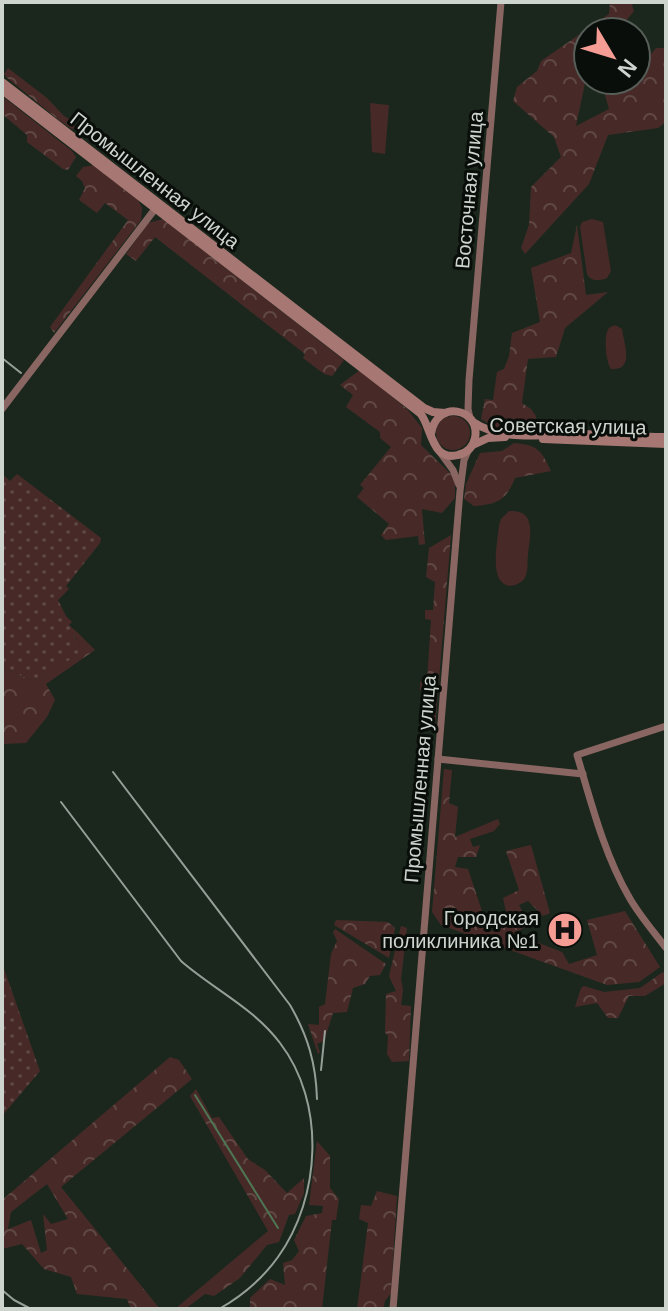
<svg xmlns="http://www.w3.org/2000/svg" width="668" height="1311" font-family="Helvetica,sans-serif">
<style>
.green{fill:#472a27}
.forest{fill:url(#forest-crowns);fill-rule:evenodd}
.garden{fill:url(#garden-dots)}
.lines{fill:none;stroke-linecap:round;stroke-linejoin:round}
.stream{stroke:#4e7654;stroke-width:2}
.secondary{stroke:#8a6662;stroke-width:7}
.primary{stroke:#a77873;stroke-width:8}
.rail{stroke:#969f97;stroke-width:2}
.labels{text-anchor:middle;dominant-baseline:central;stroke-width:6;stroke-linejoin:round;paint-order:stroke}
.street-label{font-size:20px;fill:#cdd4cd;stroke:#090e0a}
.poi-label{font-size:20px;fill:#cdd4cd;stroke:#090e0a;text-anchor:end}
</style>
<defs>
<pattern id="forest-crowns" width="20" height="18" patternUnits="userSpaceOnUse" patternTransform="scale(2)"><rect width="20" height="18" fill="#472a27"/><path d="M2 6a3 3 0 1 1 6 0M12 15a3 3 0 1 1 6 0" fill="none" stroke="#604845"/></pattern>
<pattern id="garden-dots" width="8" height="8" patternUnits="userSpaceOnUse" patternTransform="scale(2)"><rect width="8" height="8" fill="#472a27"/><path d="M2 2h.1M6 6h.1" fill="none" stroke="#604845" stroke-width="1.8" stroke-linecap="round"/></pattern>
</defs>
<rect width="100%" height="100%" fill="#1b271d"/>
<g class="green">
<polygon points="370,103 389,105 385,154 372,152"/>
<path d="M592,219L603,222L611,271L607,278C600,281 591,282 587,274L580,227L582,222Z"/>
<path d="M615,325L622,329C624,344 635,371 611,369C606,362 603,335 609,328C610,327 613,326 615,325Z"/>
<circle cx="453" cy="433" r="17"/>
<path d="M509,511C537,509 530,536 528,554C527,562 529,572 524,579C520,584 513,587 506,585C489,578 498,540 499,525L501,519Z"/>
</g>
<g class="forest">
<polygon points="610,2 634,2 632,5 634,11 617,32 588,32 588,69 576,126 609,109 603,88 608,80 636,80 636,62 647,59 656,48 666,48 666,122 658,128 608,135 589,184 525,254 521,248 529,225 531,187 561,157 554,137 513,101 517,87 537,71 541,61 609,14"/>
<polygon points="8,68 47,98 64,116 71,120 75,128 72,129 60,121 6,77 4,74"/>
<polygon points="2,96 72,151 76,157 68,170 63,169 27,142 27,135 2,114"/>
<polygon points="94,165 138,200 142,208 141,220 54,333 50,327 128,220 105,203 97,213 79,200 85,188 82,181 76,176 83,167"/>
<polygon points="163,219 344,360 332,376 324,374 303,358 305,354 155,237 136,261 126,254 148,223"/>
<polygon points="577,225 586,295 608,292 565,328 556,357 528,359 522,403 531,409 536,416 535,424 517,426 503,417 499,430 481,419 485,399 493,400 497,372 504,369 509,356 512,333 540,322 531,268 571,253"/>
<polygon points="360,370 407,409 422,428 421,445 455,478 455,498 442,513 422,509 425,544 419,545 418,536 386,540 381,535 389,524 357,497 364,488 360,485 391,447 380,438 380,432 346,407 353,395 340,385"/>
<path d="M514,443C538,445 541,450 551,471L515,478C506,501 497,504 474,506L464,499L466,484L480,453L502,451Z"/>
<polygon points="451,535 435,728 422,731 426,691 420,690 420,682 427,681 431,620 425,619 425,610 433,610 435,582 426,577 429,548"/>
<polygon points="77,632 95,650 46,684 55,700 47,717 26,743 2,744 2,667 33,681 84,651 74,635"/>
<polygon points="444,769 452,770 449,803 458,807 455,837 498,819 500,824 494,831 470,839 473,847 480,845 476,857 458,857 455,867 468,869 489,932 509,925 503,898 519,890 506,851 531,845 550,913 543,916 528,901 519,905 530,925 513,933 562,952 569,964 597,955 587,920 625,911 660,967 639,982 607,985 441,925 432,912"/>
<polygon points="336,920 388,922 395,928 389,958 334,925"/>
<polygon points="401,926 407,928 401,979 403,990 401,1005 411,1006 409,1061 392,1062 387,1054 388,1035 385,1033 386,994 396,991 389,976"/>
<polygon points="335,929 386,964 380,975 370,976 365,984 353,988 347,1012 333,1013 324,1041 317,1044 320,1052 318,1054 308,1024 319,1025 319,1007 325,1004 331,954 337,941 333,932"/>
<polygon points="663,972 666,976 666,983 645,996 629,996 618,1018 608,1018 597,1003 575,1007 581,988 584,986 604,992 640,988"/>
<path d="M170,1057L179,1060L192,1079L61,1187L160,1309H131L127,1299L77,1294L71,1277L44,1269L22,1244L2,1249V1200ZM47,1184L68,1219L51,1224L43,1214L47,1250L41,1253L31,1220L8,1229L11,1212Z"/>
<polygon points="196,1089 212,1118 219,1117 248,1159 265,1170 287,1193 304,1178 304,1193 295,1214 289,1215 279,1242 267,1245 240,1278 214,1296 205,1294 185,1309 175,1309 268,1231 190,1096"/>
<polygon points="317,1141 330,1156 330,1188 339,1199 336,1220 332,1220 322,1309 250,1309 250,1298 270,1279 285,1285 283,1263 292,1260 299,1251 294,1240 306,1216 322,1213 323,1206 309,1205"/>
<polygon points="377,1191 397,1196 391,1293 385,1301 383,1309 357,1309 368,1223 359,1219 361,1205 371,1206"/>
</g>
<g class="garden">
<polygon points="2,474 10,481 17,474 101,538 100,543 66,586 69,589 58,600 66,616 72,622 69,625 77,632 74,636 85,651 33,681 2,667"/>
<polygon points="2,963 40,1071 2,1116"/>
</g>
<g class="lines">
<polyline class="stream" points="195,1095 278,1228"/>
<g class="secondary">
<polyline points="2,409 155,209"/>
<polyline points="470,418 468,409 469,380 501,2"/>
<polyline points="439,451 453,470 459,485"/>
<path d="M666,726L577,755C591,802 604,854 629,897C639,915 654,932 666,948"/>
<polyline points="438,759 583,774"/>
<polyline points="393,1309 460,491 464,460 468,451"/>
</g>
<g class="primary">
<polyline points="2,82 424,408 433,412 445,413"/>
<path d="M2,90L420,413C432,427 431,462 458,455C467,453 473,447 475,438C481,408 436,399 431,434"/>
<path d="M473,422C504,443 549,433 584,434C611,435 639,437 666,437"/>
<polyline points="543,439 666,444"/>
<polyline points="473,445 488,438 505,437"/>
</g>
<g class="rail">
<polyline points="2,358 21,373"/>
<path d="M113,772L290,1005C308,1036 316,1064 317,1099"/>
<path d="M61,802L181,961C213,989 254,1008 280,1043C326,1103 321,1197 278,1257C263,1278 242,1296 219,1309"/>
<polyline points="321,1070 325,1031"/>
<polyline points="2,1290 14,1300 31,1309"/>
</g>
</g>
<defs>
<symbol id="hospital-disc" viewBox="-11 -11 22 22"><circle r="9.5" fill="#f59c94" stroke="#090e0a"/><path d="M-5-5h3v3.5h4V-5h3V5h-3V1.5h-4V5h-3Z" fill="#111"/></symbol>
</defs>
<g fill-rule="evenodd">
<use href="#hospital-disc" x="545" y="910" width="40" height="40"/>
</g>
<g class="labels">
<g class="street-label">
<text transform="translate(155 180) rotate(38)">Промышленная улица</text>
<text transform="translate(469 190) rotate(-85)">Восточная улица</text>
<text transform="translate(568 426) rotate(1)">Советская улица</text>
<text transform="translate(420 779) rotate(-85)">Промышленная улица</text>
</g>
<g class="poi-label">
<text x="539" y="918">Городская<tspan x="539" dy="23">поликлиника №1</tspan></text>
</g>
</g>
<rect width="668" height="1311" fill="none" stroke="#cdd4cd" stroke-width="8"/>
<g transform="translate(612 56) rotate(128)"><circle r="38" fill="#090e0a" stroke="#575d58" stroke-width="2"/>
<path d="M0-6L14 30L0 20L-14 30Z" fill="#f59c94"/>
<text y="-12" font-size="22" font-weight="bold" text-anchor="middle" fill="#cdd4cd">N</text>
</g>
</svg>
